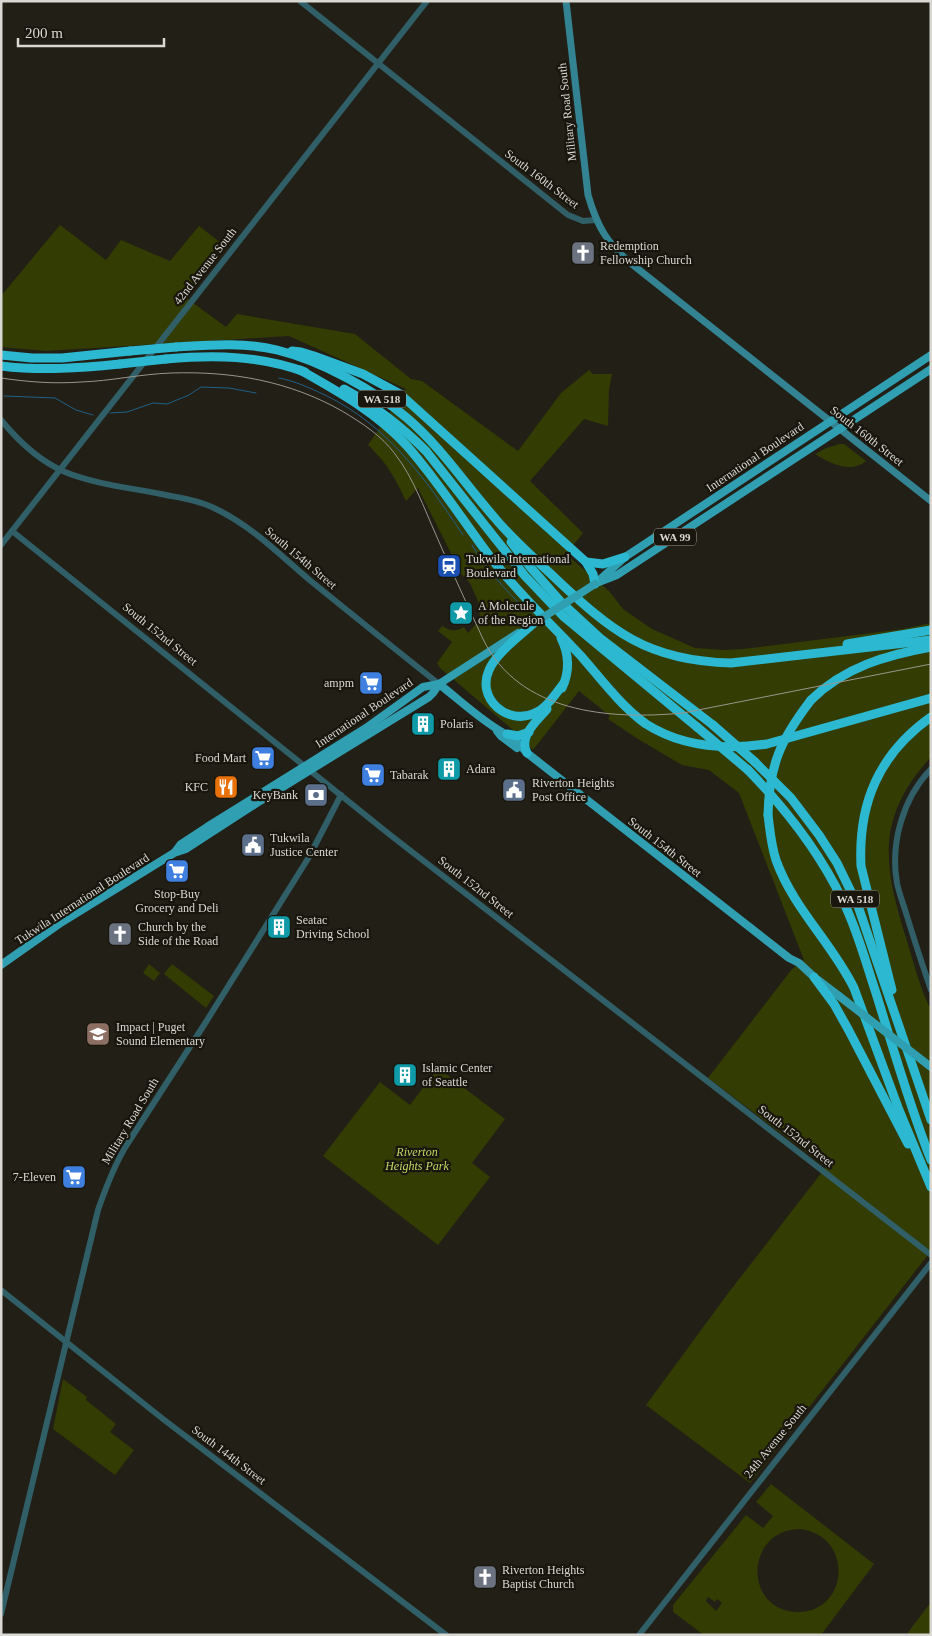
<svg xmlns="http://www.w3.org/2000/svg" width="932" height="1636" font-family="Georgia,serif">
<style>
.green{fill:#333c02;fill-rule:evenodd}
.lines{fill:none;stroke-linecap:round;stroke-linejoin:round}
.stream{stroke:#1e6089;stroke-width:1}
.tertiary{stroke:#315f68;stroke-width:6}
.secondary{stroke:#338392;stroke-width:7}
.primary{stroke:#319fb2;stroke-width:8}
.motorway{stroke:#2bb8d0;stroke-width:9}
.tram{stroke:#98958f;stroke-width:1}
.primary-bridge{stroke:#319fb2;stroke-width:8}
.motorway-bridge{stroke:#2bb8d0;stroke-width:9}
.labels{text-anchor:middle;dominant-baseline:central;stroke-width:4.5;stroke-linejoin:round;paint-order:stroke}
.shield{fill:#18160d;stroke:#a09e98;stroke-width:1}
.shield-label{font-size:11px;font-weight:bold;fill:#dad8d3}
.street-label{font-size:12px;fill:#dad8d3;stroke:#18160d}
.poi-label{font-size:12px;fill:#dad8d3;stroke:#18160d;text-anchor:start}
.park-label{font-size:12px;font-style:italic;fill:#c1d862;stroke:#18160d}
</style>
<rect width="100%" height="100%" fill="#221f16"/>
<g class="green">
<path d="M60,225L106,260L121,240L170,261L199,226L225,246L185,297L226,327L237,314L355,334L411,379L422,381L518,451L561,393L589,370L593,374H612L609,390L608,426L584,419L530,481L583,533L566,554L609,591L623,609L652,629L695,648L723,650L743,649L903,629L931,623V757C874,819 884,868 907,941C914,964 920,988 931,1010V1251L750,1483L646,1405L729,1292L826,1167L708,1078L792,969L804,960L739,793L709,770L682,765L638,739L608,719L610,716L579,691L533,750L513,730L440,668L437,663L452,642L438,631L442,626C451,631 455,632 464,627L468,633L477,623L480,615L477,608L480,606L470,583L462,575L418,488L406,501C395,478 387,463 368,445L406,389L289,336L46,351L1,347V296Z"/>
<path d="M840,444H844L866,461C851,474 829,463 815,454L826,448Z"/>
<polygon points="149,964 160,973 154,981 143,973"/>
<polygon points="172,964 214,996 206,1008 164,974"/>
<polygon points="438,1068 505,1119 472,1163 490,1177 438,1245 323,1156 380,1082 410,1105"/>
<polygon points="63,1379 87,1397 86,1400 116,1424 110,1432 134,1450 115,1475 53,1429"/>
<path d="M771,1484L874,1564L821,1635H704L673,1612V1605L746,1515L763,1528L773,1516L756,1502ZM800,1529C855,1536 849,1614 796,1612C743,1609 745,1530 800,1529ZM708,1597L715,1602L717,1599L722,1603L716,1611L706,1601Z"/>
<polygon points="931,1602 931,1635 906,1635"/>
</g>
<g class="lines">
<g class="stream">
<path d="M279,378C295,381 310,388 325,395C387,425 426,479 463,535"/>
<polyline points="4,396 55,398 76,410 93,415"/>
<polyline points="110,413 127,412 153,403 167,404 189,395 201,387 229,388 256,393"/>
<path d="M472,545C486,569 504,588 523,607"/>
</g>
<g class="tertiary">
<polyline points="300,1 568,215 583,221 596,220"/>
<path d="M1,420C19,442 39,461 65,472C94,484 131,488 161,494C180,498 199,500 216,509C252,526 282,557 312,582C354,616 396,650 439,684"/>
<polyline points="12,531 389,834 931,1255"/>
<polyline points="1,545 427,1"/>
<path d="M931,769C903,798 890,843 897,883C899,893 903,903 906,913C914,939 922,964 931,990"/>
<polyline points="1,1290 163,1419 446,1635"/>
<path d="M1,1614L98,1210C106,1187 114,1166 126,1146L204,1025L309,857L341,795"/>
<polyline points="639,1635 931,1263"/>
</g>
<path class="secondary" d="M566,1L588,195C597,226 607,244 633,265L931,501"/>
<g class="primary">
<polyline points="599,582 617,575 931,369"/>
<polyline points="595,584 625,557 931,355"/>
<path d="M439,684C457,698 474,714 494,727C506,735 518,741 527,753L789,958L799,963L814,977"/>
<polyline points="497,731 501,736 517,748"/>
<polyline points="175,852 181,844 207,827 366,728 423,687 439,684 518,633"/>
<polyline points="1,965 62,922 174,853 186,849 260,801 429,697 433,693 439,684"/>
<polyline points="818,980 839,996"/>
</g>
<g class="motorway">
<path d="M176,347C209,345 244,342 277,350C321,361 373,389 407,418C441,447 465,484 494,517C512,539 533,557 553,576C611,631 647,661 731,663L931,640"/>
<polyline points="292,351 301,352 314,356 363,374 400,394 586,562 593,574 595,584"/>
<polyline points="1,355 32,358 62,358 130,351"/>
<path d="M166,359C213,355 259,355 305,372"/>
<path d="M1,366C42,371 80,368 120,364"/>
<path d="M300,370C339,392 377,413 407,446C438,481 463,521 491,558C518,593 550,623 581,656C601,679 621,706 646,724C682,747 725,750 767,744L931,698"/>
<path d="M344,389C375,406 401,426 426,451L525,576L563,616L697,727"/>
<polyline points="511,542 531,568 561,602 600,638 713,725"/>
<polyline points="586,562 603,564 625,557"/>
<path d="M534,623C520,636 496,653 489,670C476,699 508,726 535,713C547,708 556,693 564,683"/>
<path d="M561,638C569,654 570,671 562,688"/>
<polyline points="847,644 931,630"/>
<path d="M811,700C844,667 887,655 931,647"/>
<polyline points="507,734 518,736 529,732"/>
<path d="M527,753C518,736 537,721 547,709"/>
<polyline points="755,762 791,798 819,835 837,863 858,906 931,1120"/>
<path d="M748,770C786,809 819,851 843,901C857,929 865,960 875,990C893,1047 909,1105 931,1160"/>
<path d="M768,815C770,830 771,845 776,860C793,908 832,943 854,988L899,1110L931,1187"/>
<polyline points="814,977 834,1004 848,1029 908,1144"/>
<path d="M892,990L861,866C858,803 879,754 931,717"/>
</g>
<path class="tram" d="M1,378C28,382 54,384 81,382C111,381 141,374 171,373C232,371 289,381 342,411C362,423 382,436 395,454C413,477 424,508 436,535C451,570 467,604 483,639C519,713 609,720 683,713L931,664"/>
<g class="primary-bridge">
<polyline points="539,620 595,584"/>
<polyline points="839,996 931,1067"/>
</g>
<g class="motorway-bridge">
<polyline points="130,351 176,347"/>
<polyline points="120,364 166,359"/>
<polyline points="713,725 755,762"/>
<polyline points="697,727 748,770"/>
<path d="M768,815C769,765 781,739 811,700"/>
</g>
</g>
<defs>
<symbol id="church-square" viewBox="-11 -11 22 22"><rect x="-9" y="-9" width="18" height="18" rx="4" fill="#6b7280" stroke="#18160d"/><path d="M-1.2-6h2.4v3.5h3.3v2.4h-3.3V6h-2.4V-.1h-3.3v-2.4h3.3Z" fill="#fff"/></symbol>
<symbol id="station-square" viewBox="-11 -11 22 22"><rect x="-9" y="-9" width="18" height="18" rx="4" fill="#1a4fb4" stroke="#18160d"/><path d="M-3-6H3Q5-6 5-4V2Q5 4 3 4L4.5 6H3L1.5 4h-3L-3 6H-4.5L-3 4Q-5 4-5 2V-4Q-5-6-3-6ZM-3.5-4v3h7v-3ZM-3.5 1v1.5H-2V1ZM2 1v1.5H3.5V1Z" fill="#fff"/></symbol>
<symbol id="sight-square" viewBox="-11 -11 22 22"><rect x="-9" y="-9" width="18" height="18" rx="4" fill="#0f9aa8" stroke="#18160d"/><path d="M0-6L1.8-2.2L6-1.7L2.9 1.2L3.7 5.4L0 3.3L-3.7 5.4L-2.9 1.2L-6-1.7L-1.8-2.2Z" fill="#fff"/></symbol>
<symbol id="supermarket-square" viewBox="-11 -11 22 22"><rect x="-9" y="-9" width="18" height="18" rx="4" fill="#3f7fe0" stroke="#18160d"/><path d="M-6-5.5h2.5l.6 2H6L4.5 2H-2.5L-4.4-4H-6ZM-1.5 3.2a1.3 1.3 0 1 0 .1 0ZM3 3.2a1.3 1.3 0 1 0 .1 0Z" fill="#fff"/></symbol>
<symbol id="building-square" viewBox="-11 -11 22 22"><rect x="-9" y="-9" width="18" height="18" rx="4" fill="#0f9aa8" stroke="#18160d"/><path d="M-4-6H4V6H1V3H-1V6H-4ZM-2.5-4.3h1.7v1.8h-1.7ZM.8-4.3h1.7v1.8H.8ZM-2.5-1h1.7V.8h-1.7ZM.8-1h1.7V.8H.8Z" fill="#fff"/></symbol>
<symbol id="restaurant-square" viewBox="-11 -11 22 22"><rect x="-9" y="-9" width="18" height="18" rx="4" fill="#e8710a" stroke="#18160d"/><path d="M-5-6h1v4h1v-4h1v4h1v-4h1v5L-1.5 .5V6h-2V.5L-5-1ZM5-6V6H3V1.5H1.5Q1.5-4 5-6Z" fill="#fff"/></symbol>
<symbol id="civic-square" viewBox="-11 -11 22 22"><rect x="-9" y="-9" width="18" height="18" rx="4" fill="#5c6f8a" stroke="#18160d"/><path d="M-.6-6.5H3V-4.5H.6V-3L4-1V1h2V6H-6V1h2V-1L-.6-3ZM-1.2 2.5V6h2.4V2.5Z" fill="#fff"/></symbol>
<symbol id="bank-square" viewBox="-11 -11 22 22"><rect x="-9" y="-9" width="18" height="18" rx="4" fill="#5c6f8a" stroke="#18160d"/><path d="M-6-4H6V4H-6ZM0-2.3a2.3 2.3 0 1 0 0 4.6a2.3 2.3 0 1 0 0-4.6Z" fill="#fff"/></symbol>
<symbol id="school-square" viewBox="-11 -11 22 22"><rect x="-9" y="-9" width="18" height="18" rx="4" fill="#8d6e63" stroke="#18160d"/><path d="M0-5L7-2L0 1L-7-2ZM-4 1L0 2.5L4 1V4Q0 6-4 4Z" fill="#fff"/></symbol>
</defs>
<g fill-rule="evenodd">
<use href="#church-square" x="569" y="239" width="28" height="28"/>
<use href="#station-square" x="435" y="552" width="28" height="28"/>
<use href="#sight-square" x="447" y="599" width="28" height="28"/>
<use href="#supermarket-square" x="357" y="669" width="28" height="28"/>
<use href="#building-square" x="409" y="710" width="28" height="28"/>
<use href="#supermarket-square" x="249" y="744" width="28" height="28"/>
<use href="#building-square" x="435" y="755" width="28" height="28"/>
<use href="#supermarket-square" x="359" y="761" width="28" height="28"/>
<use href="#restaurant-square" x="212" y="773" width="28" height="28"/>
<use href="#civic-square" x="500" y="776" width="28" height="28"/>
<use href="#bank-square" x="302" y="781" width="28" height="28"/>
<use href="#civic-square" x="239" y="831" width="28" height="28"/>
<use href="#supermarket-square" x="163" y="857" width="28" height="28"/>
<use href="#building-square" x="265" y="913" width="28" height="28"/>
<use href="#church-square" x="106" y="920" width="28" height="28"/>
<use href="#school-square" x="84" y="1020" width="28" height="28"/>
<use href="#building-square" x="391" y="1061" width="28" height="28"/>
<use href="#supermarket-square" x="60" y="1163" width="28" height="28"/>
<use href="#church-square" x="471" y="1563" width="28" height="28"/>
</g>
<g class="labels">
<g class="shield">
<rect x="358" y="390.5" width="48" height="17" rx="4"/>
<rect x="654" y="528.5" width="42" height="17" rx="4"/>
<rect x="831" y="890.5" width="48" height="17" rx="4"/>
</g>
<g class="shield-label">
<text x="382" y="399">WA 518</text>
<text x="675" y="537">WA 99</text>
<text x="855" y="899">WA 518</text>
</g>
<g class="street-label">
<text transform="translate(567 112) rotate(-96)">Military Road South</text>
<text transform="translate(542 179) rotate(37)">South 160th Street</text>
<text transform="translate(205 266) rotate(-52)">42nd Avenue South</text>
<text transform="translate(867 436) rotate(38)">South 160th Street</text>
<text transform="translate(755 457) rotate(-34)">International Boulevard</text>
<text transform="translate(301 558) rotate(40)">South 154th Street</text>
<text transform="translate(160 634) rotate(39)">South 152nd Street</text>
<text transform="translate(364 713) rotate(-34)">International Boulevard</text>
<text transform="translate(665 847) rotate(38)">South 154th Street</text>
<text transform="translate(476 887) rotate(38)">South 152nd Street</text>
<text transform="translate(82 899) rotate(-33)">Tukwila International Boulevard</text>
<text transform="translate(130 1121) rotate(-59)">Military Road South</text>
<text transform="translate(796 1136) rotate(38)">South 152nd Street</text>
<text transform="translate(775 1441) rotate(-51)">24th Avenue South</text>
<text transform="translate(229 1455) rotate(37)">South 144th Street</text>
</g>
<g class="poi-label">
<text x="600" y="246">Redemption<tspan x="600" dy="14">Fellowship Church</tspan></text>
<text x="466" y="559">Tukwila International<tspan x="466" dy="14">Boulevard</tspan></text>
<text x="478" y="606">A Molecule<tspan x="478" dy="14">of the Region</tspan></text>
<text x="354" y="683" text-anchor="end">ampm</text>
<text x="440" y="724">Polaris</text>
<text x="246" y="758" text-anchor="end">Food Mart</text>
<text x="466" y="769">Adara</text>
<text x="390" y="775">Tabarak</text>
<text x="532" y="783">Riverton Heights<tspan x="532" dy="14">Post Office</tspan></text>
<text x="208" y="787" text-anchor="end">KFC</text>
<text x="298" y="795" text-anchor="end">KeyBank</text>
<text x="270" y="838">Tukwila<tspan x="270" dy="14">Justice Center</tspan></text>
<text x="177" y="894" text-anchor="middle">Stop-Buy<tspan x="177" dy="14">Grocery and Deli</tspan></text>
<text x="296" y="920">Seatac<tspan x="296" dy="14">Driving School</tspan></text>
<text x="138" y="927">Church by the<tspan x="138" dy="14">Side of the Road</tspan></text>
<text x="116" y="1027">Impact | Puget<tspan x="116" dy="14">Sound Elementary</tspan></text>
<text x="422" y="1068">Islamic Center<tspan x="422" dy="14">of Seattle</tspan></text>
<text x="56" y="1177" text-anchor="end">7-Eleven</text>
<text x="502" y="1570">Riverton Heights<tspan x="502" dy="14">Baptist Church</tspan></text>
</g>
<g class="park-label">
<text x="417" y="1152">Riverton<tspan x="417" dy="14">Heights Park</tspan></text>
</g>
</g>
<rect width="932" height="1636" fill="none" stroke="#dad8d3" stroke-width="5"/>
<path d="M18 38v8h146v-8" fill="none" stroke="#dad8d3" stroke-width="2.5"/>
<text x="25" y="38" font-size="15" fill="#dad8d3" stroke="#18160d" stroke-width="4" paint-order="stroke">200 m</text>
</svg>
